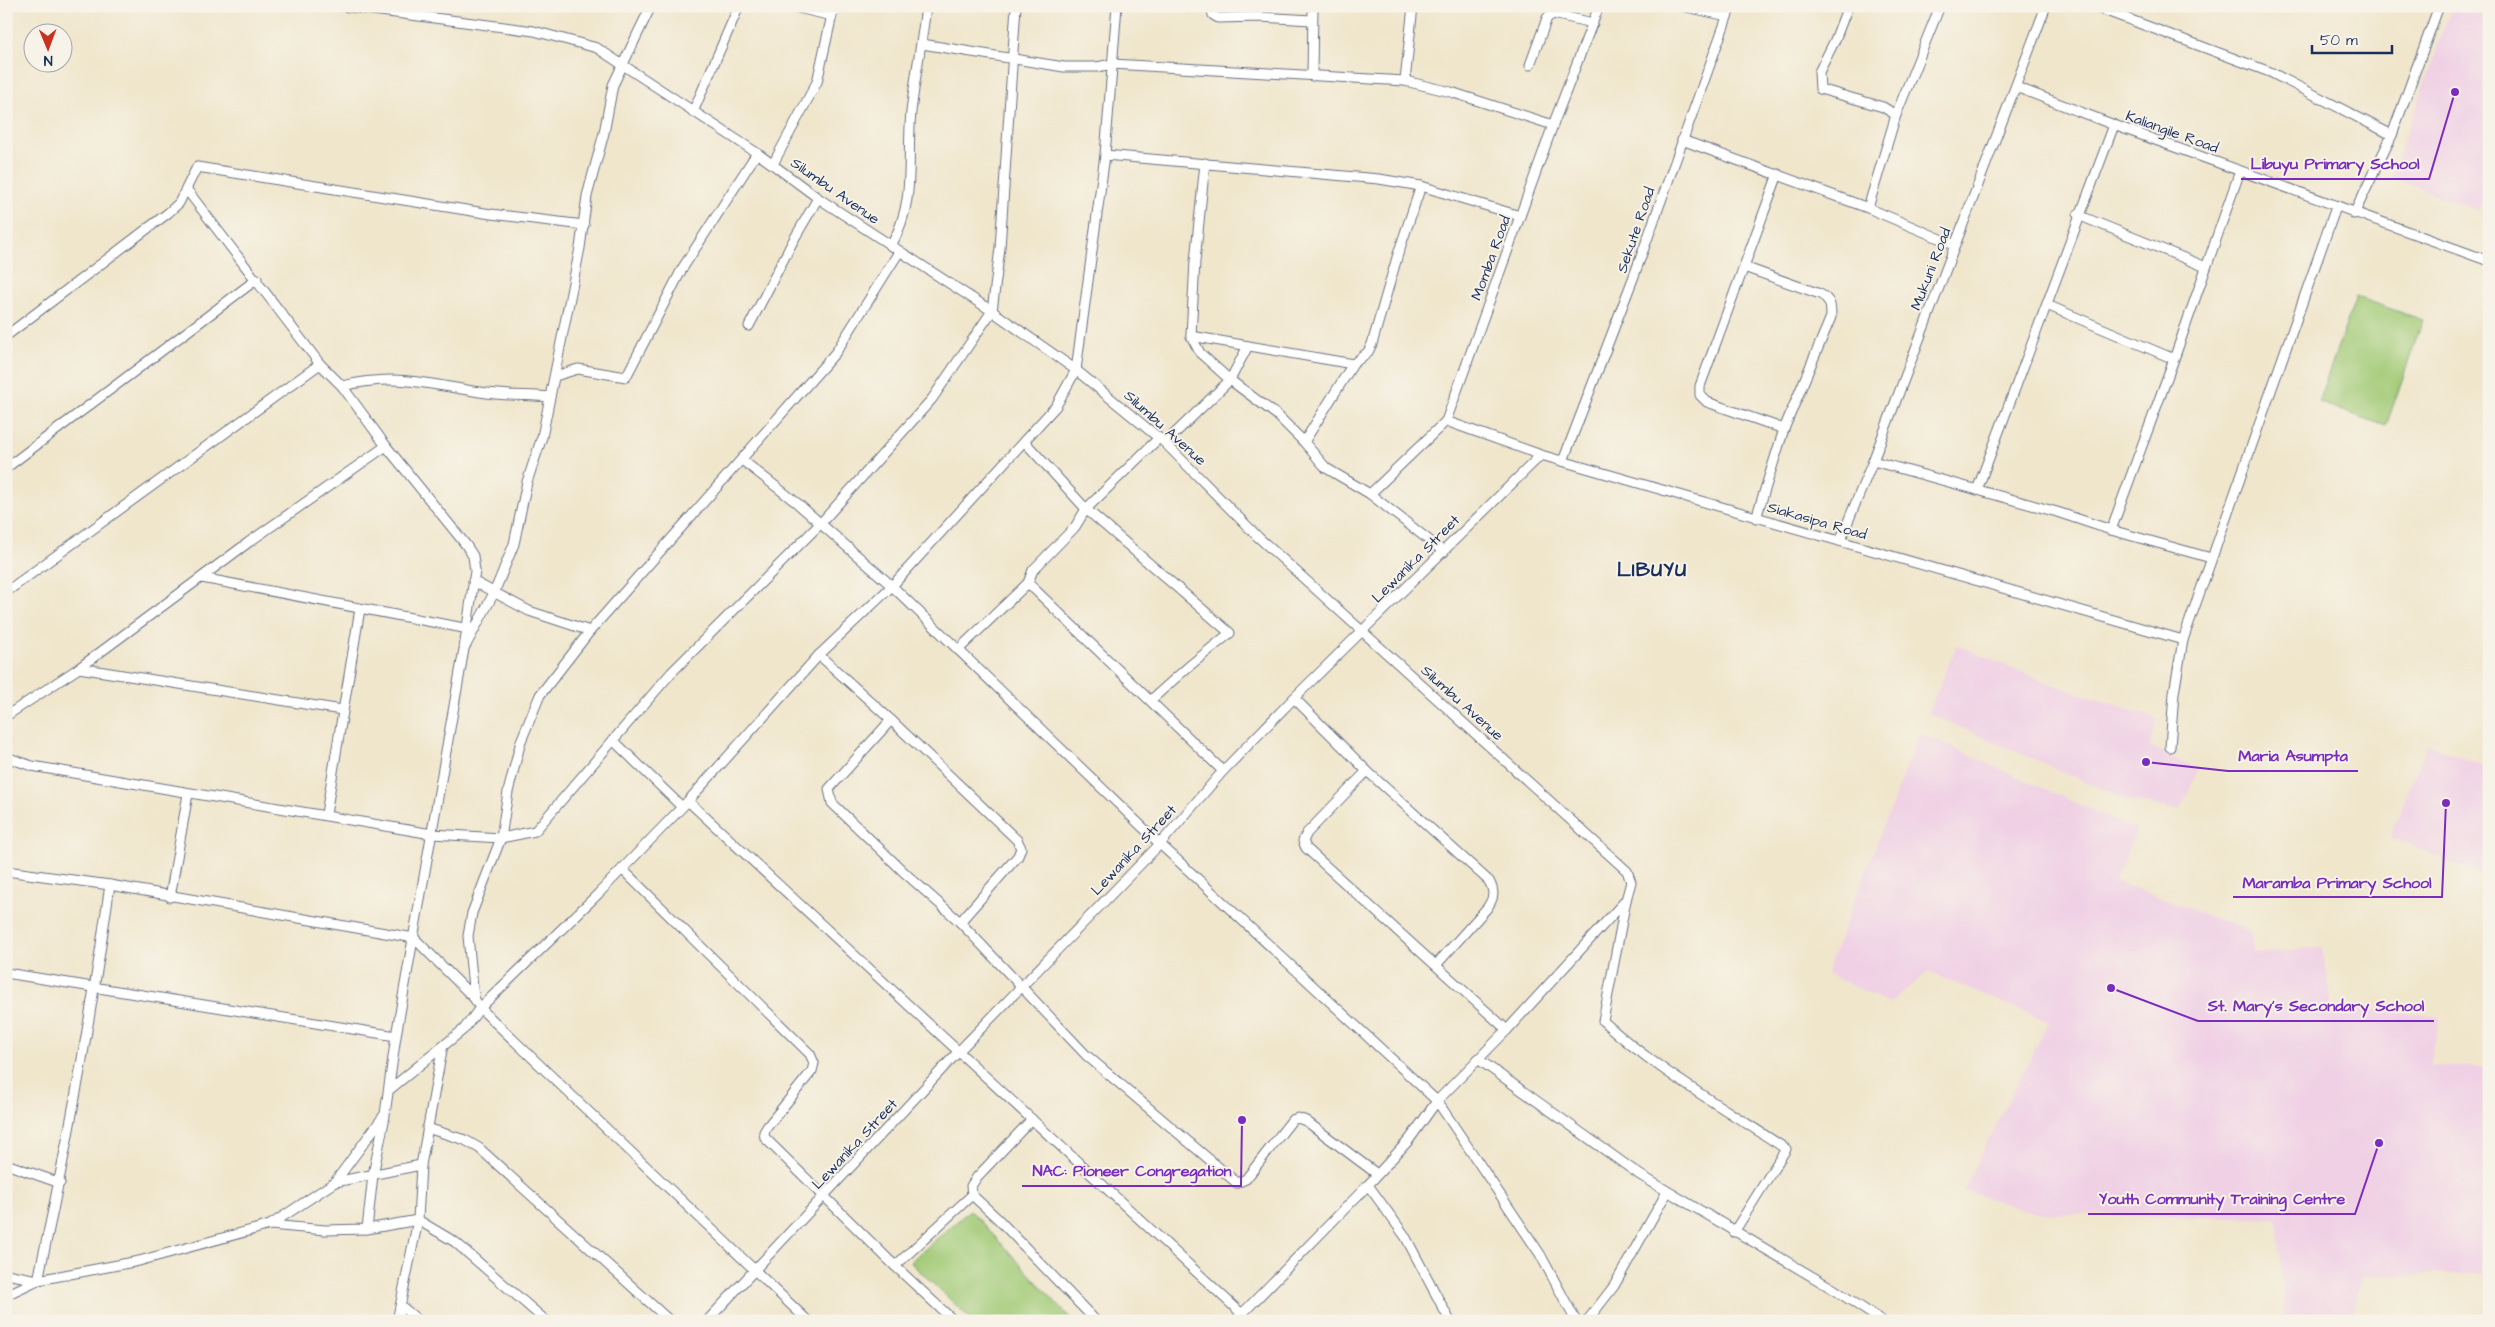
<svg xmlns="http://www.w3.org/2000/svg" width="2495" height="1327" font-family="'Architects Daughter',sans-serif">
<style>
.built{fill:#f0d0e5}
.green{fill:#a1ca76;stroke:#5e7c6a}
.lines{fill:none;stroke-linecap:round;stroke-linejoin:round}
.minor-casing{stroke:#666f84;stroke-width:11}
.minor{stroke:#fff;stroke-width:9}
.labels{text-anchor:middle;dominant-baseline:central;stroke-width:4;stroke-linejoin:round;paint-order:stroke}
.street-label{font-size:15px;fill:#1b2f5e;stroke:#f7f3e8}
.district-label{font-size:20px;font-weight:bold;letter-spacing:1px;fill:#1b2f5e;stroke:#f7f3e8}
.leader{fill:none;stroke:#7b2cbf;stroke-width:2}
.callout-dot{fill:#7b2cbf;stroke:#f7f3e8;stroke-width:2}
.callout-label{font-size:16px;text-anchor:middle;font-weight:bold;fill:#7b2cbf;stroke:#f7f3e8;stroke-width:4;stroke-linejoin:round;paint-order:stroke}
</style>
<rect width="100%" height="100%" fill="#f7f3e8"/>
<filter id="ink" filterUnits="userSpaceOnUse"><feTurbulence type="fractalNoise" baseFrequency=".02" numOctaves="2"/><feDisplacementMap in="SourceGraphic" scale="10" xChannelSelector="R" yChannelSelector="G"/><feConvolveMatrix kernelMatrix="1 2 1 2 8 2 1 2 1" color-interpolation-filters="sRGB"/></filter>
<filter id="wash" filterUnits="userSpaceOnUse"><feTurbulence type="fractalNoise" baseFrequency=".0096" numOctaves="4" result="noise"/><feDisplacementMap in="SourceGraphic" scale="20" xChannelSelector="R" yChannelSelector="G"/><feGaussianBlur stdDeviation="1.12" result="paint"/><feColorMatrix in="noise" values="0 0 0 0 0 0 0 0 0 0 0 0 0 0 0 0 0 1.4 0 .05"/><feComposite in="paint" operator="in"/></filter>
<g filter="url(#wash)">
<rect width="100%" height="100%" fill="#f0e6cc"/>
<g class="built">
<polygon points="2452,6 2489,6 2489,186 2479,211 2391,177"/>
<polygon points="1957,645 2051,684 2158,719 2150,746 2198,770 2180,811 2125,799 1928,713"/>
<polygon points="1920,733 2136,830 2115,881 2250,931 2253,954 2322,947 2331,1007 2440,1016 2430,1066 2489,1068 2489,1273 2362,1276 2351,1321 2285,1321 2276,1219 2032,1213 1963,1190 2049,1022 1928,972 1889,1003 1826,973"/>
<polygon points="2427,744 2489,768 2489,878 2390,837"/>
</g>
<g class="green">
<polygon points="2356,297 2423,320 2386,426 2318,402"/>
<polygon points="970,1210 1073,1321 973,1321 910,1262"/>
</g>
</g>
<g filter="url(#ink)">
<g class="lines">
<defs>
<g id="minor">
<polyline points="342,6 534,31 597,48 757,153 818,198 992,311 1076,370 1165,443 1258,537 1627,871 1631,882 1626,900 1507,1030 1437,1101 1409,1140 1368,1185 1235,1321"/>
<polyline points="790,6 832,16"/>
<polyline points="1211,6 1213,15 1218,18 1259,17 1312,20"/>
<polyline points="1682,6 1727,16"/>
<polyline points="1848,6 1835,40 1819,72 1820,89 1883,107 1896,115"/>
<polyline points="2093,6 2270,72 2392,135"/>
<polyline points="922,44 1064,67 1097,67 1112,64 1405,81 1451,92 1553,125"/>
<polyline points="1530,65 1547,18 1553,14 1593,23"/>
<polyline points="1312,76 1313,6"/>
<polyline points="1405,81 1413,6"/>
<polyline points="2016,87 2114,125 2489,261"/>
<polyline points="693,112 739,6"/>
<polyline points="1682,140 1868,208 1955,245"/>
<polyline points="1105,155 1379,179 1421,186 1520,216"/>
<polyline points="1205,163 1195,261 1191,336 1200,353 1230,380 1277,415 1304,442 1326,468 1370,494 1444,552"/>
<polyline points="773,164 817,82 834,6"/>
<polyline points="1778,174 1700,386 1700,395 1707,402 1784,429"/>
<polyline points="1868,208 1896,115 1940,6"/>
<polyline points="2354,214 2392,135 2439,6"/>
<polyline points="2078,215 2206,267"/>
<path d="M891,246C917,199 906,162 911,112C915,77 922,42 926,6"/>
<path d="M1744,267L1820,294C1831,300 1831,306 1831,317L1784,429L1756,518"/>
<polyline points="2047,305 2174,359"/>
<polyline points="749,326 793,241 818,198"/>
<polyline points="6,336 168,213 179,203 197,167 491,214 584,225"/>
<polyline points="1191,336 1353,364"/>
<polyline points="555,376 578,369 626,377 682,269 757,153"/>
<path d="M342,386C398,373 426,384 480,392C503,396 527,395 550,397"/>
<polyline points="1446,421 1541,455 2183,640"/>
<polyline points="1024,441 1086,509 1159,438"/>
<polyline points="1304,442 1353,364 1368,352 1372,344 1398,254 1421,186"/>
<polyline points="1165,443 1230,380 1248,346"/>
<polyline points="742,460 797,503 892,586 1160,844 1437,1101 1540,1254 1576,1321"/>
<polyline points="1563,461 1634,276 1731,6"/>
<polyline points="1873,461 2057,512 2111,530 2211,558"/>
<polyline points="6,468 257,279"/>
<polyline points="1977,490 2114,125"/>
<polyline points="1370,494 1446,421 1553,125 1599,6"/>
<polyline points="2111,530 2174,359 2240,171"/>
<polyline points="1840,541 1873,461 2046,6"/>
<polyline points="202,578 469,629"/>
<polyline points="473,581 529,611 590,631"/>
<polyline points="1028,583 1033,570 1075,527 1086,509 1230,633 1188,667 1151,700"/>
<polyline points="6,592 320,364"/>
<polyline points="466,645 494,593 514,544 527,482 542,437 580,248 587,196 604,133 613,85 651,6"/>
<polyline points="958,650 1028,583 1223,771"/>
<polyline points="819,655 891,720 1017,840 1021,848 1018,856 960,922"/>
<polyline points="79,668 342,710"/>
<polyline points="1294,698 1367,771 1307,833 1303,841 1306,848 1507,1030"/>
<polyline points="6,716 79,668 249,542 386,446"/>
<polyline points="891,720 829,789 832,803 906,874 960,922 1086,1055 1237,1183 1246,1179 1292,1120 1298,1118 1306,1121 1377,1174"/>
<polyline points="613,740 682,807"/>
<polyline points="2170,747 2174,693 2183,640 2336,207"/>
<polyline points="6,757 32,766 432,834 501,838 535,831 671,673 820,524 932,399 992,311 1000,248 1016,6"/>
<path d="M1367,771L1489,881C1495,892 1494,898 1487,908L1436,965"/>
<polyline points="688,801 1242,1314"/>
<polyline points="326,814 360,609"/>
<polyline points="622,869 810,1054 814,1063 812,1071 767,1127 764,1132 765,1138 895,1266 954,1321"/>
<polyline points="6,871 110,885 414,938 474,998 480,1008 808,1321"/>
<polyline points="170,897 188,794"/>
<path d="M1626,900L1603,1021C1656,1070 1726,1109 1786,1149L1734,1232"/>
<polyline points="6,973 396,1036"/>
<polyline points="474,998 468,936 472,913 501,838 508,792 521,741 540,695 590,631 836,352 899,252"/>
<polyline points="1478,1059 1640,1175 1835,1290 1882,1321"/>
<polyline points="389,1090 464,1029 480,1008 598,894 688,801 819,655 892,586 1056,406 1076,370 1105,155 1117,6"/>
<polyline points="1032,1119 977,1177 971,1186 972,1195 998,1219 1096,1321"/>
<polyline points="427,1128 465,1140 479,1148 670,1321"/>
<polyline points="6,1164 60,1183"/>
<polyline points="335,1182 421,1165"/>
<polyline points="1368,1185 1405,1236 1450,1321"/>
<polyline points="270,1225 325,1230 367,1229 418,1220 455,1242 546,1321"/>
<polyline points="367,1229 373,1175 385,1116"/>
<polyline points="895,1266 972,1195"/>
<path d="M6,1274L38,1280C67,1149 91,1018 110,885"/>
<polyline points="6,1295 38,1280 139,1261 270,1225 335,1182 385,1114 396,1036 464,649 475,571 473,556 466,545 386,446 342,386 320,364 187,190"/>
<polyline points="401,1306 419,1321"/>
<polyline points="397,1321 418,1220 421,1165 443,1045"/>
<polyline points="707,1321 959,1051 1160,844 1223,771 1294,698 1541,455"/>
<polyline points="1587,1321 1614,1286 1667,1192"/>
</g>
</defs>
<use href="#minor" class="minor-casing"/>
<use href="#minor" class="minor"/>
</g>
</g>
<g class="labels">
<g class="street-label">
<text transform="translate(2172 132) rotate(20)">Kaliangile Road</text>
<text transform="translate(835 191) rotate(35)">Silumbu Avenue</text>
<text transform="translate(1636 230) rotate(-71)">Sekute Road</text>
<text transform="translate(1491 258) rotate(-70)">Momba Road</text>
<text transform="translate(1931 269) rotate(-69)">Mukuni Road</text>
<text transform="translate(1165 428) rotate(42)">Silumbu Avenue</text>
<text transform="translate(1817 521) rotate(16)">Siakasipa Road</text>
<text transform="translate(1416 559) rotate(-45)">Lewanika Street</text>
<text transform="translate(1462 703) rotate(42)">Silumbu Avenue</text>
<text transform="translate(1134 850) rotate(-47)">Lewanika Street</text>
<text transform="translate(855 1144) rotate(-47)">Lewanika Street</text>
</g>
<g class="district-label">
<text x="1652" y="570">LIBUYU</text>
</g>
</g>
<path class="leader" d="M2455 92L2429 179H2241M2146 762L2228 771H2358M2446 803L2442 897H2233M2111 988L2198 1021H2434M1242 1120L1241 1186H1022M2379 1143L2355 1214H2088"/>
<g class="callout-dot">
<circle cx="2455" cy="92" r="5"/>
<circle cx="2146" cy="762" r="5"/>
<circle cx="2446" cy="803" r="5"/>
<circle cx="2111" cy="988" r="5"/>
<circle cx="1242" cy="1120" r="5"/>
<circle cx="2379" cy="1143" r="5"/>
</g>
<g class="callout-label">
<text x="2335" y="169">Libuyu Primary School</text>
<text x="2293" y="761">Maria Asumpta</text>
<text x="2337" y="888">Maramba Primary School</text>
<text x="2316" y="1011">St. Mary's Secondary School</text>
<text x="1132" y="1176">NAC: Pioneer Congregation</text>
<text x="2222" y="1204">Youth Community Training Centre</text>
</g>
<rect width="2495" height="1327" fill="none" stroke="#f7f3e8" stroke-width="25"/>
<g transform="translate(48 48) rotate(179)"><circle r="24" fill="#f7f3e8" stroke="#9fa5b1"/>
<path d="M0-4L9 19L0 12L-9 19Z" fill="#c8321e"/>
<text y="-8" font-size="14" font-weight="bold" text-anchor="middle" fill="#1b2f5e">N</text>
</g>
<path d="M2312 45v8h80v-8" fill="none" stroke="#1b2f5e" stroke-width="2.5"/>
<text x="2320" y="45" font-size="15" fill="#1b2f5e" stroke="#f7f3e8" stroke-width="4" paint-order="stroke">50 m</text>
</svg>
